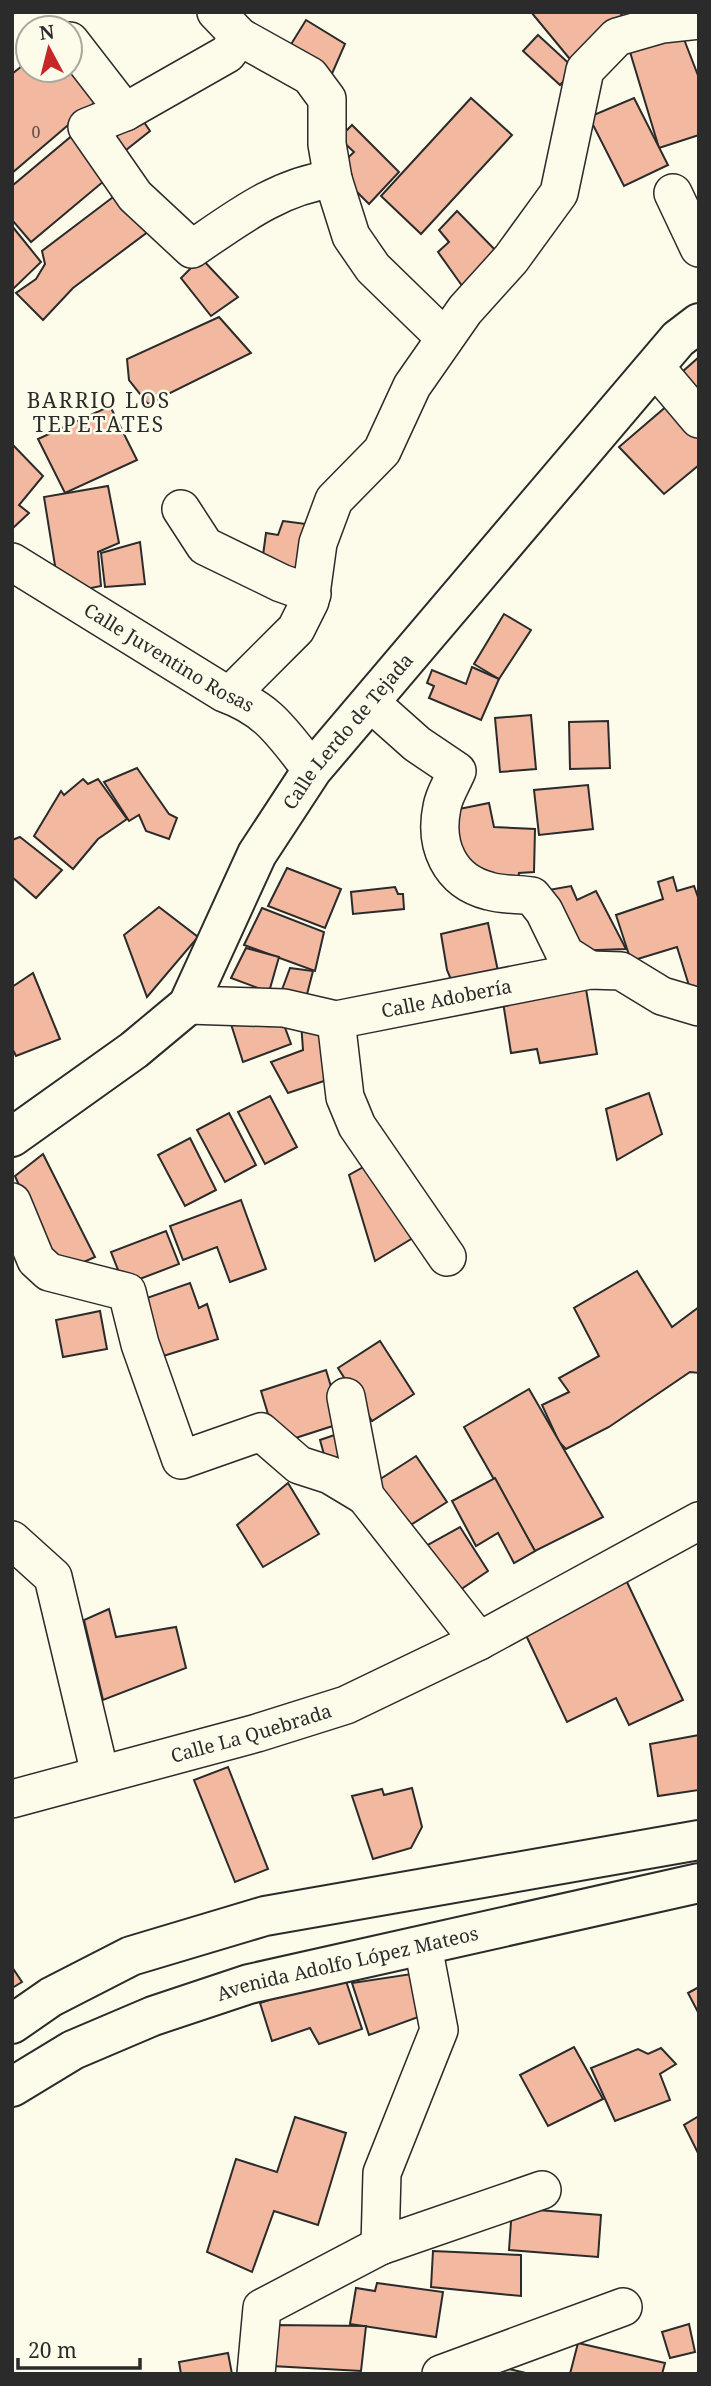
<svg xmlns="http://www.w3.org/2000/svg" width="711" height="2386" font-family="'Noto Serif',serif">
<style>
.building{fill:#f2b8a0;stroke:#2b2b2b;stroke-width:2}
.lines{fill:none;stroke-linecap:round;stroke-linejoin:round}
.street-casing{stroke:#2b2b2b;stroke-width:40}
.secondary-casing{stroke:#2b2b2b;stroke-width:42}
.primary-casing{stroke:#2b2b2b;stroke-width:42}
.street{stroke:#fdfbea;stroke-width:37}
.secondary{stroke:#fdfbea;stroke-width:38}
.primary{stroke:#fdfbea;stroke-width:38}
.labels{text-anchor:middle;dominant-baseline:central;stroke-width:5;stroke-linejoin:round;paint-order:stroke}
.number-label{font-size:16px;fill:#5d4e48}
.street-label{font-size:19px;fill:#2b2b2b;stroke:#fdfbea}
.neighbourhood-label{font-size:21px;letter-spacing:2px;fill:#2b2b2b;stroke:#fdfbea}
</style>
<rect width="100%" height="100%" fill="#fdfbea"/>
<g class="building">
<polygon points="531,12 619,12 628,21 574,64"/>
<polygon points="306,20 345,44 331,76 285,54"/>
<polygon points="680,29 699,78 699,135 659,148 627,42"/>
<polygon points="538,35 575,69 560,85 523,51"/>
<polygon points="28,61 28,70 70,70 108,91 12,173 12,74"/>
<polygon points="471,98 512,135 421,234 381,196"/>
<polygon points="634,98 668,165 624,186 589,117"/>
<polygon points="138,113 150,131 116,158 106,139"/>
<polygon points="352,125 399,172 369,204 335,170 354,152 339,138"/>
<polygon points="74,134 110,176 31,242 12,220 12,186"/>
<polygon points="121,191 153,228 73,288 43,320 16,293 36,279 45,264 42,251"/>
<polygon points="457,211 504,259 470,297 438,252 449,242 439,230"/>
<polygon points="12,226 41,262 12,290"/>
<polygon points="201,258 238,297 211,316 181,278"/>
<polygon points="219,317 251,353 148,404 129,380 127,359"/>
<polygon points="699,357 699,414 673,380"/>
<polygon points="675,399 699,429 699,465 664,494 619,447"/>
<polygon points="110,406 137,460 65,493 38,439"/>
<polygon points="12,444 43,476 19,505 29,513 12,529"/>
<polygon points="108,486 119,543 98,552 101,586 77,591 57,578 44,497"/>
<polygon points="283,521 314,525 306,586 261,570 266,533 278,535"/>
<polygon points="140,542 145,584 105,587 101,553"/>
<polygon points="504,614 531,630 499,679 474,664"/>
<polygon points="472,667 499,679 481,720 429,698 434,686 427,683 432,670 466,684"/>
<polygon points="531,715 536,769 500,772 495,718"/>
<polygon points="608,721 610,768 570,769 569,722"/>
<polygon points="137,768 169,814 177,818 169,839 146,831 139,815 129,821 104,782"/>
<polygon points="83,779 88,784 98,779 127,819 98,839 73,869 34,836 61,791 64,795"/>
<polygon points="588,785 593,829 539,835 534,790"/>
<polygon points="489,803 494,827 535,829 534,872 519,873 516,893 451,863 449,811"/>
<polygon points="20,837 62,870 36,898 12,877 12,840"/>
<polygon points="287,868 341,889 325,928 268,906"/>
<polygon points="673,877 677,891 694,886 699,900 699,989 691,992 677,947 631,961 616,915 663,899 658,882"/>
<polygon points="571,886 577,900 596,891 626,949 570,951 543,891"/>
<polygon points="395,887 398,894 403,894 404,909 353,914 351,892"/>
<polygon points="159,907 198,937 147,997 124,935"/>
<polygon points="262,908 324,932 315,971 244,945"/>
<polygon points="488,923 499,976 452,982 447,970 441,934"/>
<polygon points="246,948 279,957 269,992 231,978"/>
<polygon points="290,968 313,971 305,1002 280,995"/>
<polygon points="33,973 60,1039 16,1056 12,1048 12,987"/>
<polygon points="586,989 597,1054 540,1063 537,1049 511,1053 503,1002"/>
<polygon points="280,1014 291,1044 243,1062 231,1024"/>
<polygon points="301,1022 333,1026 336,1077 288,1093 271,1062 303,1050"/>
<polygon points="649,1093 662,1134 617,1160 606,1109"/>
<polygon points="270,1096 297,1147 265,1164 238,1112"/>
<polygon points="229,1113 256,1165 225,1182 197,1130"/>
<polygon points="190,1138 216,1190 185,1206 158,1155"/>
<polygon points="43,1154 95,1257 57,1274 15,1176"/>
<polygon points="376,1160 426,1230 375,1261 349,1175"/>
<polygon points="241,1200 266,1269 230,1282 217,1247 183,1260 170,1226"/>
<polygon points="166,1231 179,1264 124,1285 111,1252"/>
<polygon points="637,1271 672,1327 699,1307 699,1373 690,1372 609,1427 566,1449 559,1442 542,1405 569,1392 559,1378 599,1356 574,1308"/>
<polygon points="190,1283 199,1308 207,1304 218,1339 160,1357 141,1300"/>
<polygon points="100,1311 107,1349 63,1357 56,1320"/>
<polygon points="380,1341 414,1394 372,1421 338,1368"/>
<polygon points="326,1370 342,1423 277,1444 261,1391"/>
<polygon points="529,1389 603,1517 535,1551 464,1427"/>
<polygon points="346,1431 354,1469 328,1469 320,1440"/>
<polygon points="416,1456 447,1502 398,1533 368,1487"/>
<polygon points="495,1478 535,1551 514,1563 498,1533 476,1546 452,1501"/>
<polygon points="288,1483 319,1534 263,1567 237,1525"/>
<polygon points="460,1527 488,1571 451,1596 422,1548"/>
<polygon points="626,1580 683,1700 629,1725 616,1698 567,1722 523,1629"/>
<polygon points="109,1609 116,1637 176,1627 186,1668 103,1700 84,1620"/>
<polygon points="699,1735 699,1790 658,1796 650,1744"/>
<polygon points="228,1767 268,1869 235,1882 194,1780"/>
<polygon points="412,1788 422,1827 411,1848 373,1859 352,1796 382,1789 384,1795"/>
<polygon points="12,1967 22,1982 12,1988"/>
<polygon points="418,1973 432,2012 369,2035 352,1983"/>
<polygon points="344,1975 362,2029 319,2044 310,2028 272,2041 260,2003"/>
<polygon points="699,1987 699,2014 688,1993"/>
<polygon points="574,2047 603,2099 548,2126 520,2075"/>
<polygon points="661,2048 676,2064 660,2074 670,2100 615,2121 591,2068 638,2049 648,2054"/>
<polygon points="699,2116 699,2155 684,2125"/>
<polygon points="295,2117 346,2133 318,2225 274,2211 252,2272 207,2252 236,2159 277,2172"/>
<polygon points="512,2208 601,2215 598,2257 509,2250"/>
<polygon points="433,2251 521,2255 521,2296 431,2287"/>
<polygon points="377,2283 443,2292 436,2337 350,2324 356,2288 375,2291"/>
<polygon points="689,2324 695,2352 670,2358 662,2332"/>
<polygon points="274,2325 366,2326 361,2371 272,2366"/>
<polygon points="578,2343 665,2363 662,2374 570,2374"/>
<polygon points="228,2353 232,2374 181,2374 179,2362"/>
<polygon points="492,2365 530,2374 491,2374"/>
</g>
<g class="lines">
<defs>
<g id="street">
<path d="M70,41L125,112L87,127L135,196L192,249C236,219 278,186 333,179L327,144V99L310,76L240,37L216,12"/>
<polyline points="125,112 227,54 240,37"/>
<polyline points="333,179 351,236 373,268 445,338"/>
<polyline points="673,193 699,248"/>
<polyline points="655,367 699,419"/>
<polyline points="181,509 205,546 281,583 312,594"/>
<path id="s1" d="M12,562L224,693C270,710 282,733 312,770"/>
<polyline points="230,695 296,629 310,601 318,543 334,500 382,451 412,386 465,310 511,259 559,193 585,70 617,37 662,24 699,20"/>
<path d="M372,704L417,744L457,771C452,783 444,795 442,807C434,845 449,881 489,891C502,895 518,894 532,896L544,911L565,954L590,970"/>
<path id="s2" d="M188,1005L284,1008L336,1020L590,970L621,971L662,996L699,1007"/>
<polyline points="336,1020 345,1097 357,1126 447,1257"/>
<polyline points="12,1202 36,1260 49,1272 127,1292 140,1344 181,1460 261,1432 299,1465 330,1475 365,1496"/>
<polyline points="346,1397 365,1496 479,1641"/>
<polyline points="12,1540 53,1577 100,1774"/>
<path id="s3" d="M12,1799L257,1733L346,1705L479,1641L699,1521"/>
<polyline points="423,1946 439,2030 382,2173 380,2246 542,2190"/>
<polyline points="256,2374 262,2308 380,2246"/>
<polyline points="441,2374 623,2307"/>
</g>
<g id="secondary">
<path id="s4" d="M12,1137L134,1050L188,1005L257,854L312,770L678,339L699,323"/>
</g>
<g id="primary">
<polyline points="12,2024 51,1997 131,1956 265,1916 699,1840"/>
<path id="s5" d="M12,2087L73,2050L153,2016L249,1984L699,1883"/>
</g>
</defs>
<use href="#street" class="street-casing"/>
<use href="#secondary" class="secondary-casing"/>
<use href="#primary" class="primary-casing"/>
<use href="#street" class="street"/>
<use href="#secondary" class="secondary"/>
<use href="#primary" class="primary"/>
</g>
<g class="labels">
<g class="number-label">
<text x="36" y="132">0</text>
</g>
<g class="street-label">
<text stroke="none"><textPath href="#s1" startOffset="184">Calle Juventino Rosas</textPath></text>
<text stroke="none"><textPath href="#s4" startOffset="539">Calle Lerdo de Tejada</textPath></text>
<text stroke="none"><textPath href="#s2" startOffset="262">Calle Adobería</textPath></text>
<text stroke="none"><textPath href="#s3" startOffset="248">Calle La Quebrada</textPath></text>
<text stroke="none"><textPath href="#s5" startOffset="360">Avenida Adolfo López Mateos</textPath></text>
</g>
<g class="neighbourhood-label">
<text x="99" y="400">BARRIO LOS<tspan x="99" dy="24">TEPETATES</tspan></text>
</g>
</g>
<rect width="711" height="2386" fill="none" stroke="#2b2b2b" stroke-width="28"/>
<g transform="translate(49 49) rotate(353)"><circle r="33" fill="#fdfbea" stroke="#a9a89e" stroke-width="2"/>
<path d="M0-5L12 26L0 18L-12 26Z" fill="#c62828"/>
<text y="-10" font-size="19" font-weight="bold" text-anchor="middle" fill="#2b2b2b">N</text>
</g>
<path d="M18 2358v10h122v-10" fill="none" stroke="#2b2b2b" stroke-width="3.5"/>
<text x="28" y="2358" font-size="21" fill="#2b2b2b" stroke="#fdfbea" stroke-width="5" paint-order="stroke">20 m</text>
</svg>
